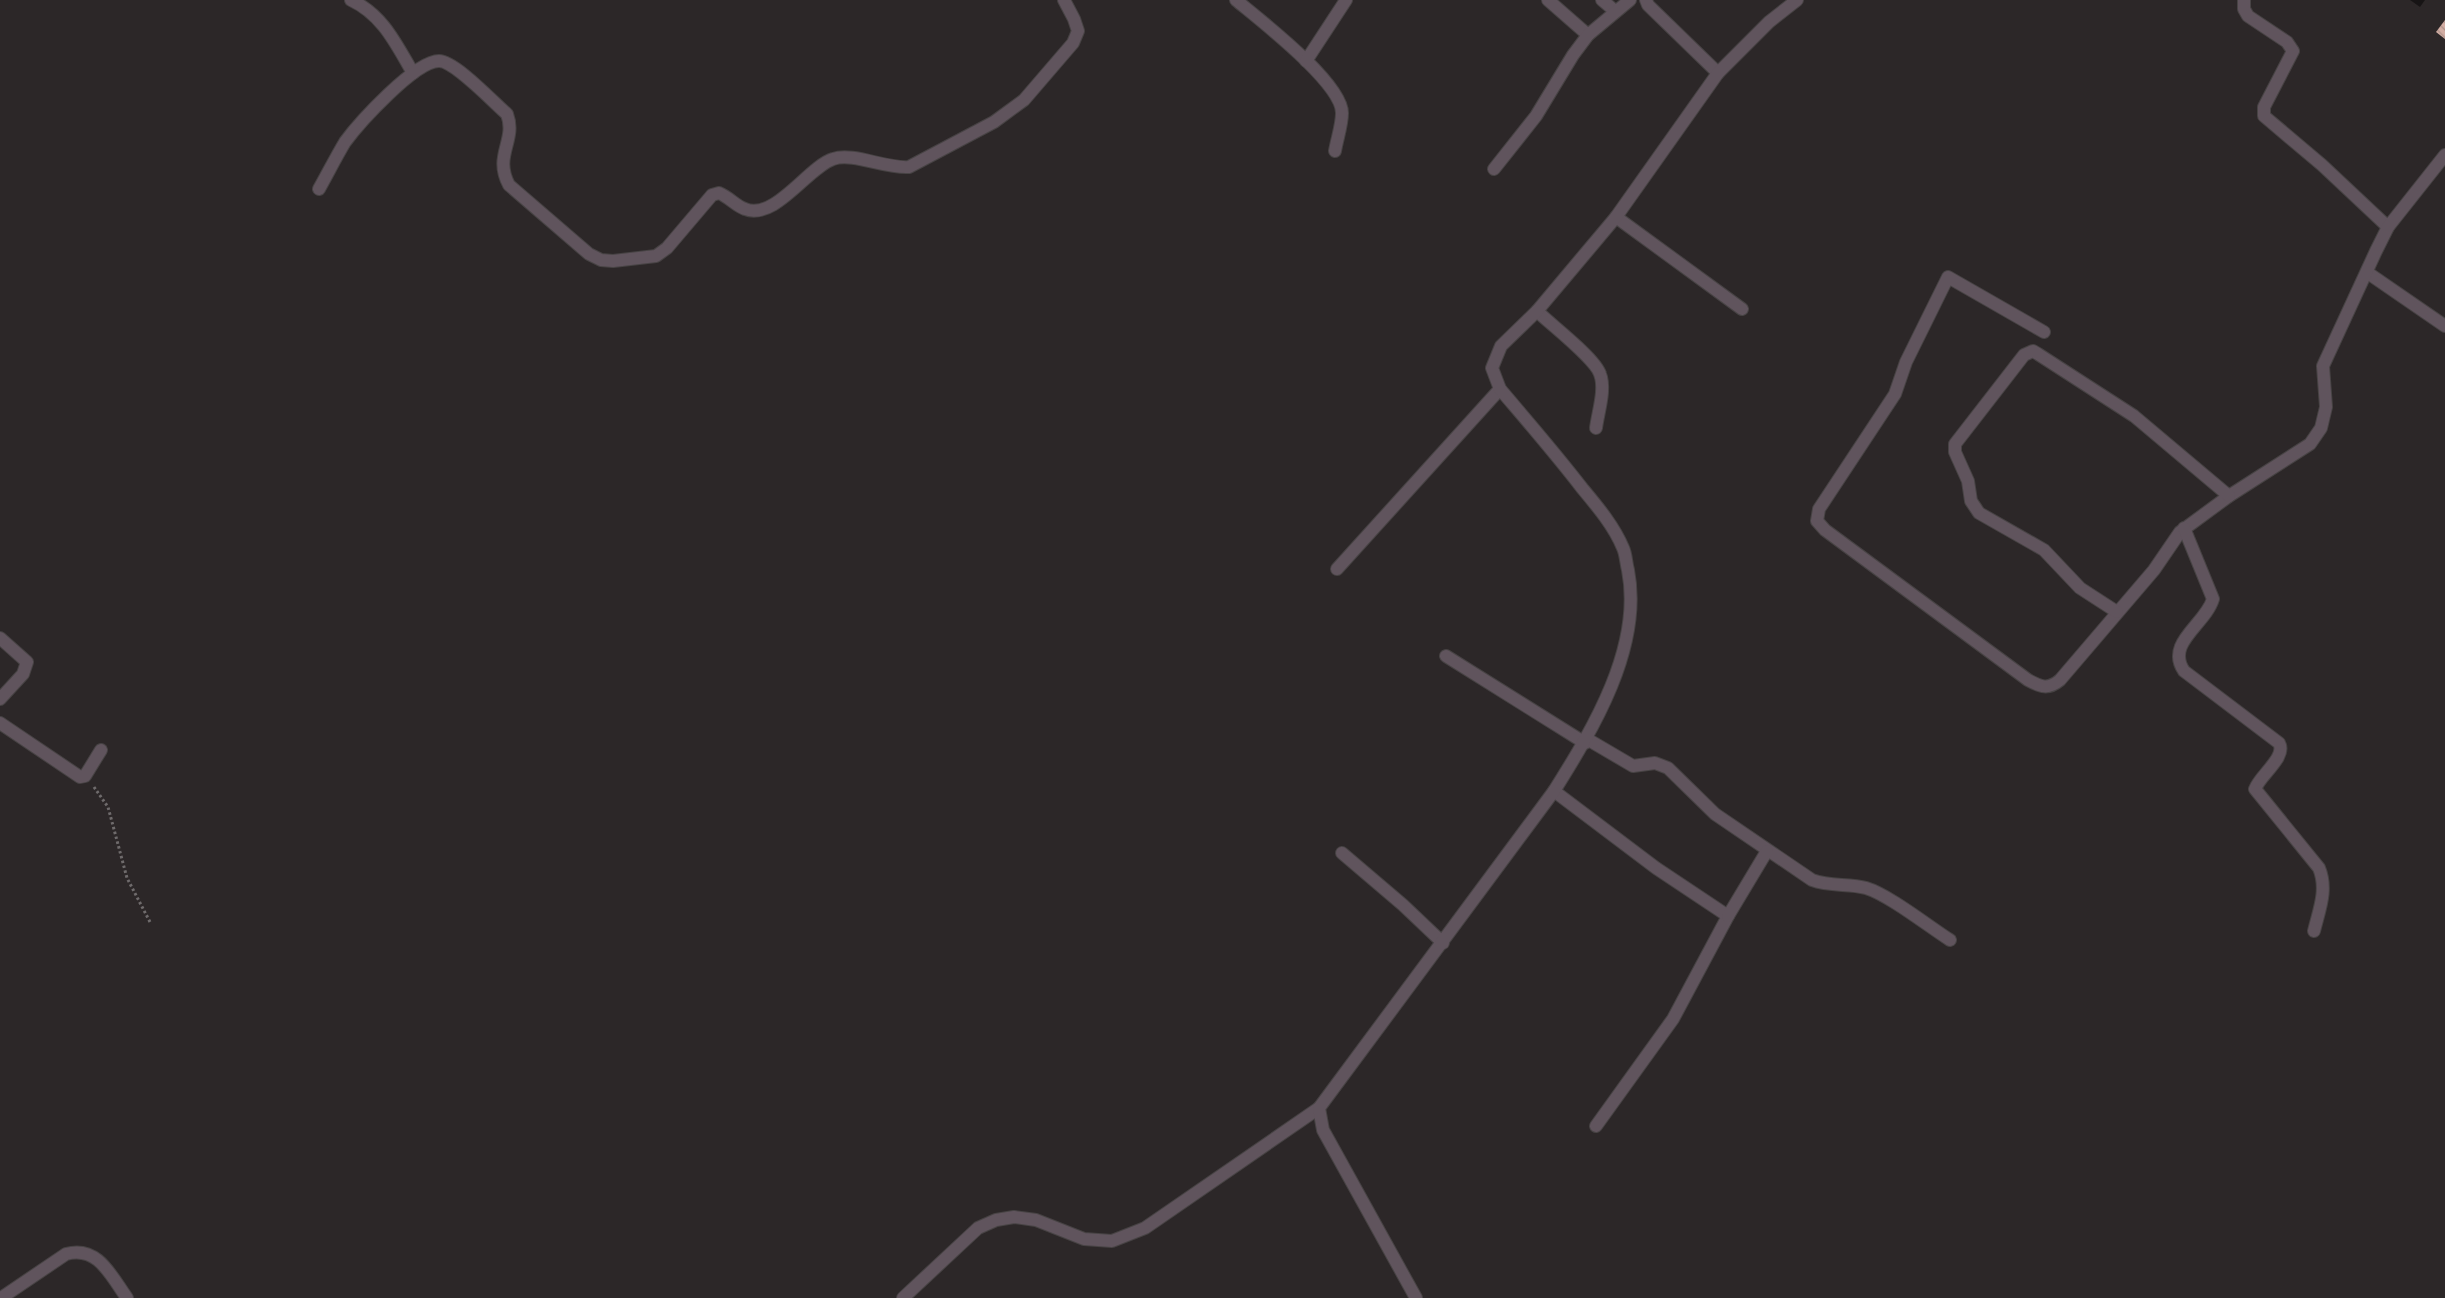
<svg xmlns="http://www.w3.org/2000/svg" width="2445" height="1298" font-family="'Crimson Pro',serif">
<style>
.shadow{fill:#0007}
.building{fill:url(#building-back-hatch)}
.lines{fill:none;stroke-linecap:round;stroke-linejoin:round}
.street-casing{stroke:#474344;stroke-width:14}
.path{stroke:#6f6b6c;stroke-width:3;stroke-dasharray:2.5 2.5;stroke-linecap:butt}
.street{stroke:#60545d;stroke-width:12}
</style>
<defs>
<pattern id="building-back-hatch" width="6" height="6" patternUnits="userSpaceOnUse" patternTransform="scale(1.25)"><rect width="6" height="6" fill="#d2ada3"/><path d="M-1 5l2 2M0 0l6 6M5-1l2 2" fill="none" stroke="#ae928a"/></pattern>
</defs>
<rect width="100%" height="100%" fill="#2c2728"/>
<polygon class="shadow" points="2410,0 2425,0 2420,7"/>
<polygon class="building" points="2445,20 2445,39 2436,32"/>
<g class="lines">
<defs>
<g id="street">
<path d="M351,0C383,15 396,44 413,73"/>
<path d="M1236,0C1260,20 1342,83 1342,113C1342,125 1337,139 1335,151"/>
<polyline points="1548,0 1588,35"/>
<polyline points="1602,0 1615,11"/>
<polyline points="1646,0 1648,5 1718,73"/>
<polyline points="2244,0 2244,9 2248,16 2287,42 2293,51 2264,107 2264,116 2322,165 2388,227"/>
<polyline points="1306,61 1346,0"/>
<polyline points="1494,169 1536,116 1573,55 1588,35 1630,0"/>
<path d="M319,189C328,173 336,157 345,142C359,123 415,61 439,61C455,61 494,103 507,114C517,141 493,155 509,185L589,254L601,260L613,261L656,256L667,248L712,195L719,193C729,197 736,206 745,209C775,221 808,167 833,159C853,152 886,169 909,167L994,122L1024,100L1073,43L1078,31L1074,19L1064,0"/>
<polyline points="1616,217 1742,309"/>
<polyline points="2368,273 2445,326"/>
<path d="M1537,311C1550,324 1595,358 1600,374C1606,389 1598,412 1596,428"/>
<path d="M2044,332L1948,277L1906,362L1895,394L1819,509L1817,521L1825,530L2028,680C2041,687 2048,690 2060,680L2154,570L2180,532L2229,496L2310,444L2321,428L2326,407L2323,366L2376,251L2388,227L2445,155"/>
<path d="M2184,528L2213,599C2205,625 2165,643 2184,671L2279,743C2287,757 2260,775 2255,789L2319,868C2328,890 2319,910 2314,931"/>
<polyline points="1337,569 1500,389"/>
<polyline points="2117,612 2080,588 2044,550 1979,513 1971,501 1968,481 1955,452 1955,444 2024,355 2033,351 2038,354 2134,416 2229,496"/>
<polyline points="0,638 27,662 23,674 0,699"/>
<polyline points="1446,656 1585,743"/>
<polyline points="0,723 80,777 85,776 101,750"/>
<path d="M1587,739L1633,766L1655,763L1668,768L1715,814L1812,880C1830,887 1849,883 1866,888C1889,895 1928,926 1950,940"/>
<polyline points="1554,791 1656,868 1728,916 1673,1019 1596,1126"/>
<polyline points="1342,853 1403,905 1443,943"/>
<polyline points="1728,916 1767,851"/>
<path d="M1,1298L66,1254C98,1245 111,1276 127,1298"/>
<polyline points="903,1298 978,1228 996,1220 1014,1217 1036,1220 1084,1239 1112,1241 1145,1228 1319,1108"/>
<path d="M1416,1298L1323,1130L1319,1108L1554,791C1593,729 1643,647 1628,570C1626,563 1626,554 1623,548C1614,526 1597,506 1582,488C1556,454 1528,422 1500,389L1492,368L1501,346L1537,311L1616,217L1718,73L1769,22L1797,0"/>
</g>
</defs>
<use href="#street" class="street-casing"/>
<polyline class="path" points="94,787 108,807 127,878 150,922"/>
<use href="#street" class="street"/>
</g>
</svg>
